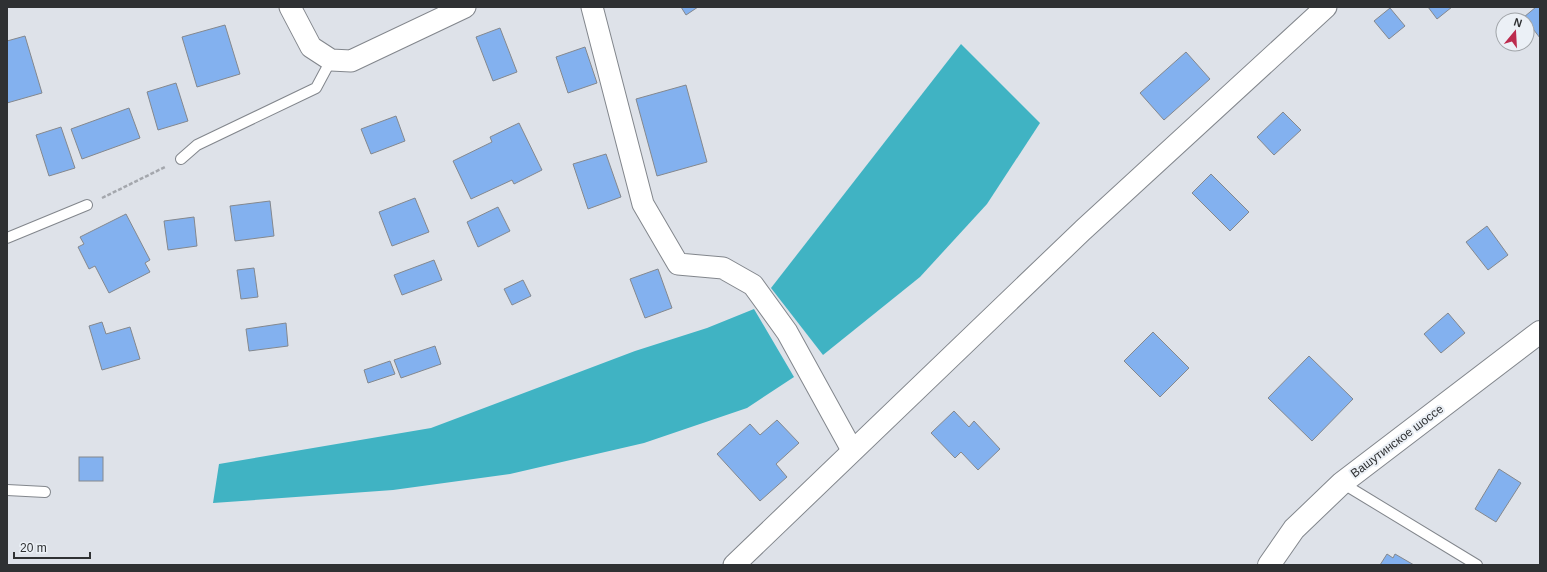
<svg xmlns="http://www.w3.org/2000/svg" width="1547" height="572" font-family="Helvetica,sans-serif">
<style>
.water{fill:#40b3c3}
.building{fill:#83b1ef;stroke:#84888e}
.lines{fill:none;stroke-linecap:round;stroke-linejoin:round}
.lane-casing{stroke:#82868c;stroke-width:12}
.street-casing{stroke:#82868c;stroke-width:23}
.secondary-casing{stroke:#82868c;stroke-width:24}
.path{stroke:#a4a7ad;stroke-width:2.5;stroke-dasharray:4 2;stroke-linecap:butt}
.lane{stroke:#fff;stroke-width:10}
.street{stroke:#fff;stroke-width:21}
.secondary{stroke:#fff;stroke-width:22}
.labels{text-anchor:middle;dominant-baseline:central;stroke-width:4;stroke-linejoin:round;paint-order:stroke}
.street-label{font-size:12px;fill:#2f3133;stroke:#ebf0f6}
</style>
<rect width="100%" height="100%" fill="#dee2e9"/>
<g class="water">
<polygon points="961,44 1040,123 987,204 920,277 823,355 771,288"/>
<polygon points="754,309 794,377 747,408 644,443 510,474 393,490 213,503 219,464 431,428 635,351 707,328"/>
</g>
<g class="building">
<polygon points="681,7 698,7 686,15"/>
<polygon points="1428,7 1452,7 1437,19"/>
<polygon points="1536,7 1540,7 1540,38 1524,17"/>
<polygon points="1390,8 1405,26 1389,39 1374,21"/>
<polygon points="225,25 240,74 197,87 182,37"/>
<polygon points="500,28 517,72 493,81 476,37"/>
<polygon points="25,36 42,93 7,103 7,41"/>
<polygon points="585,47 597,83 568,93 556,57"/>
<polygon points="1186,52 1210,79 1164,120 1140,93"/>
<polygon points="176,83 188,121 158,130 147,92"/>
<polygon points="686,85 707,162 657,176 636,99"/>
<polygon points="129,108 140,138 82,159 71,129"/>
<polygon points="1283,112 1301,130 1274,155 1257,137"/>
<polygon points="396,116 405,141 371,154 361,129"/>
<polygon points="519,123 542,170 514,184 512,180 471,199 453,161 492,142 490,137"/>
<polygon points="61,127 75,168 49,176 36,135"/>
<polygon points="606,154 621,197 588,209 573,164"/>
<polygon points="1211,174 1249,212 1230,231 1192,193"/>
<polygon points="415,198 429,232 392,246 379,212"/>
<polygon points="270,201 274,236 235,241 230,206"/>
<polygon points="498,207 510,231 478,247 467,222"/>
<polygon points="126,214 150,260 145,263 150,272 109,293 95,266 89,269 78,247 84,244 80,237"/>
<polygon points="194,217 197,246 168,250 164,221"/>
<polygon points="1487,226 1508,255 1488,270 1466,242"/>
<polygon points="434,260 442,280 402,295 394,275"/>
<polygon points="254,268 258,297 241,299 237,270"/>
<polygon points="658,269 672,308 645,318 630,279"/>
<polygon points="523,280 531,296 512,305 504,289"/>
<polygon points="1448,313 1465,333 1441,353 1424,334"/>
<polygon points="102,322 106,334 130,327 140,359 102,370 89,326"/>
<polygon points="286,323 288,346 249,351 246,329"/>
<polygon points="1153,332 1189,368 1160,397 1124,361"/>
<polygon points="435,346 441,364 401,378 394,360"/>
<polygon points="1309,356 1353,399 1312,441 1268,398"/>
<polygon points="390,361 395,374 368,383 364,370"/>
<polygon points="954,411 969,427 974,421 1000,449 978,470 961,452 955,458 931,433"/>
<polygon points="777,420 799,443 776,464 787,477 760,501 717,454 750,424 760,435"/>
<rect x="79" y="457" width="24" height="24"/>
<polygon points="1499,469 1521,483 1496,522 1475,509"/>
<polygon points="1387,554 1393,558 1395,554 1414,565 1380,565"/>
</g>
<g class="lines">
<defs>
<g id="lane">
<polyline points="181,159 197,145 316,88 331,60"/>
<polyline points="7,238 87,205"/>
<polyline points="1342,483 1477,565"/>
<polyline points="7,490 45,492"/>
</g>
<g id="street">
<polyline points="290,7 311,47 331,60 351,61 465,7"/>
<polyline points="592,7 643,204 678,264 723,268 753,285 787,332 852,450"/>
<polyline points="734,565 1083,230 1326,7"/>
</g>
<polyline id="secondary" points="1269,565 1294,529 1342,483 1540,332"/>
</defs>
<use href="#lane" class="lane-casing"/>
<use href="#street" class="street-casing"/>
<use href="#secondary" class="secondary-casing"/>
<polyline class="path" points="102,198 165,167"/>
<use href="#lane" class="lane"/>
<use href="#street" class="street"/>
<use href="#secondary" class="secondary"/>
</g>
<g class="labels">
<g class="street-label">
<text transform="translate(1397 441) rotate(-37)">Вашутинское шоссе</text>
</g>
</g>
<rect width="1547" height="572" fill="none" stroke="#2f3133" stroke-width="16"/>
<g transform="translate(1515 32) rotate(18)"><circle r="19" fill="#ebf0f6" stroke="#a0a4a8"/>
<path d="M0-3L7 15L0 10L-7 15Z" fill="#bc2b4e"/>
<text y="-6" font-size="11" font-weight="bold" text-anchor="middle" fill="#2f3133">N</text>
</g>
<path d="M14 552v6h76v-6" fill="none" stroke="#2f3133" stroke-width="2"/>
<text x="20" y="552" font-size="12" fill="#2f3133" stroke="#ebf0f6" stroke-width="3" paint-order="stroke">20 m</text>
</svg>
